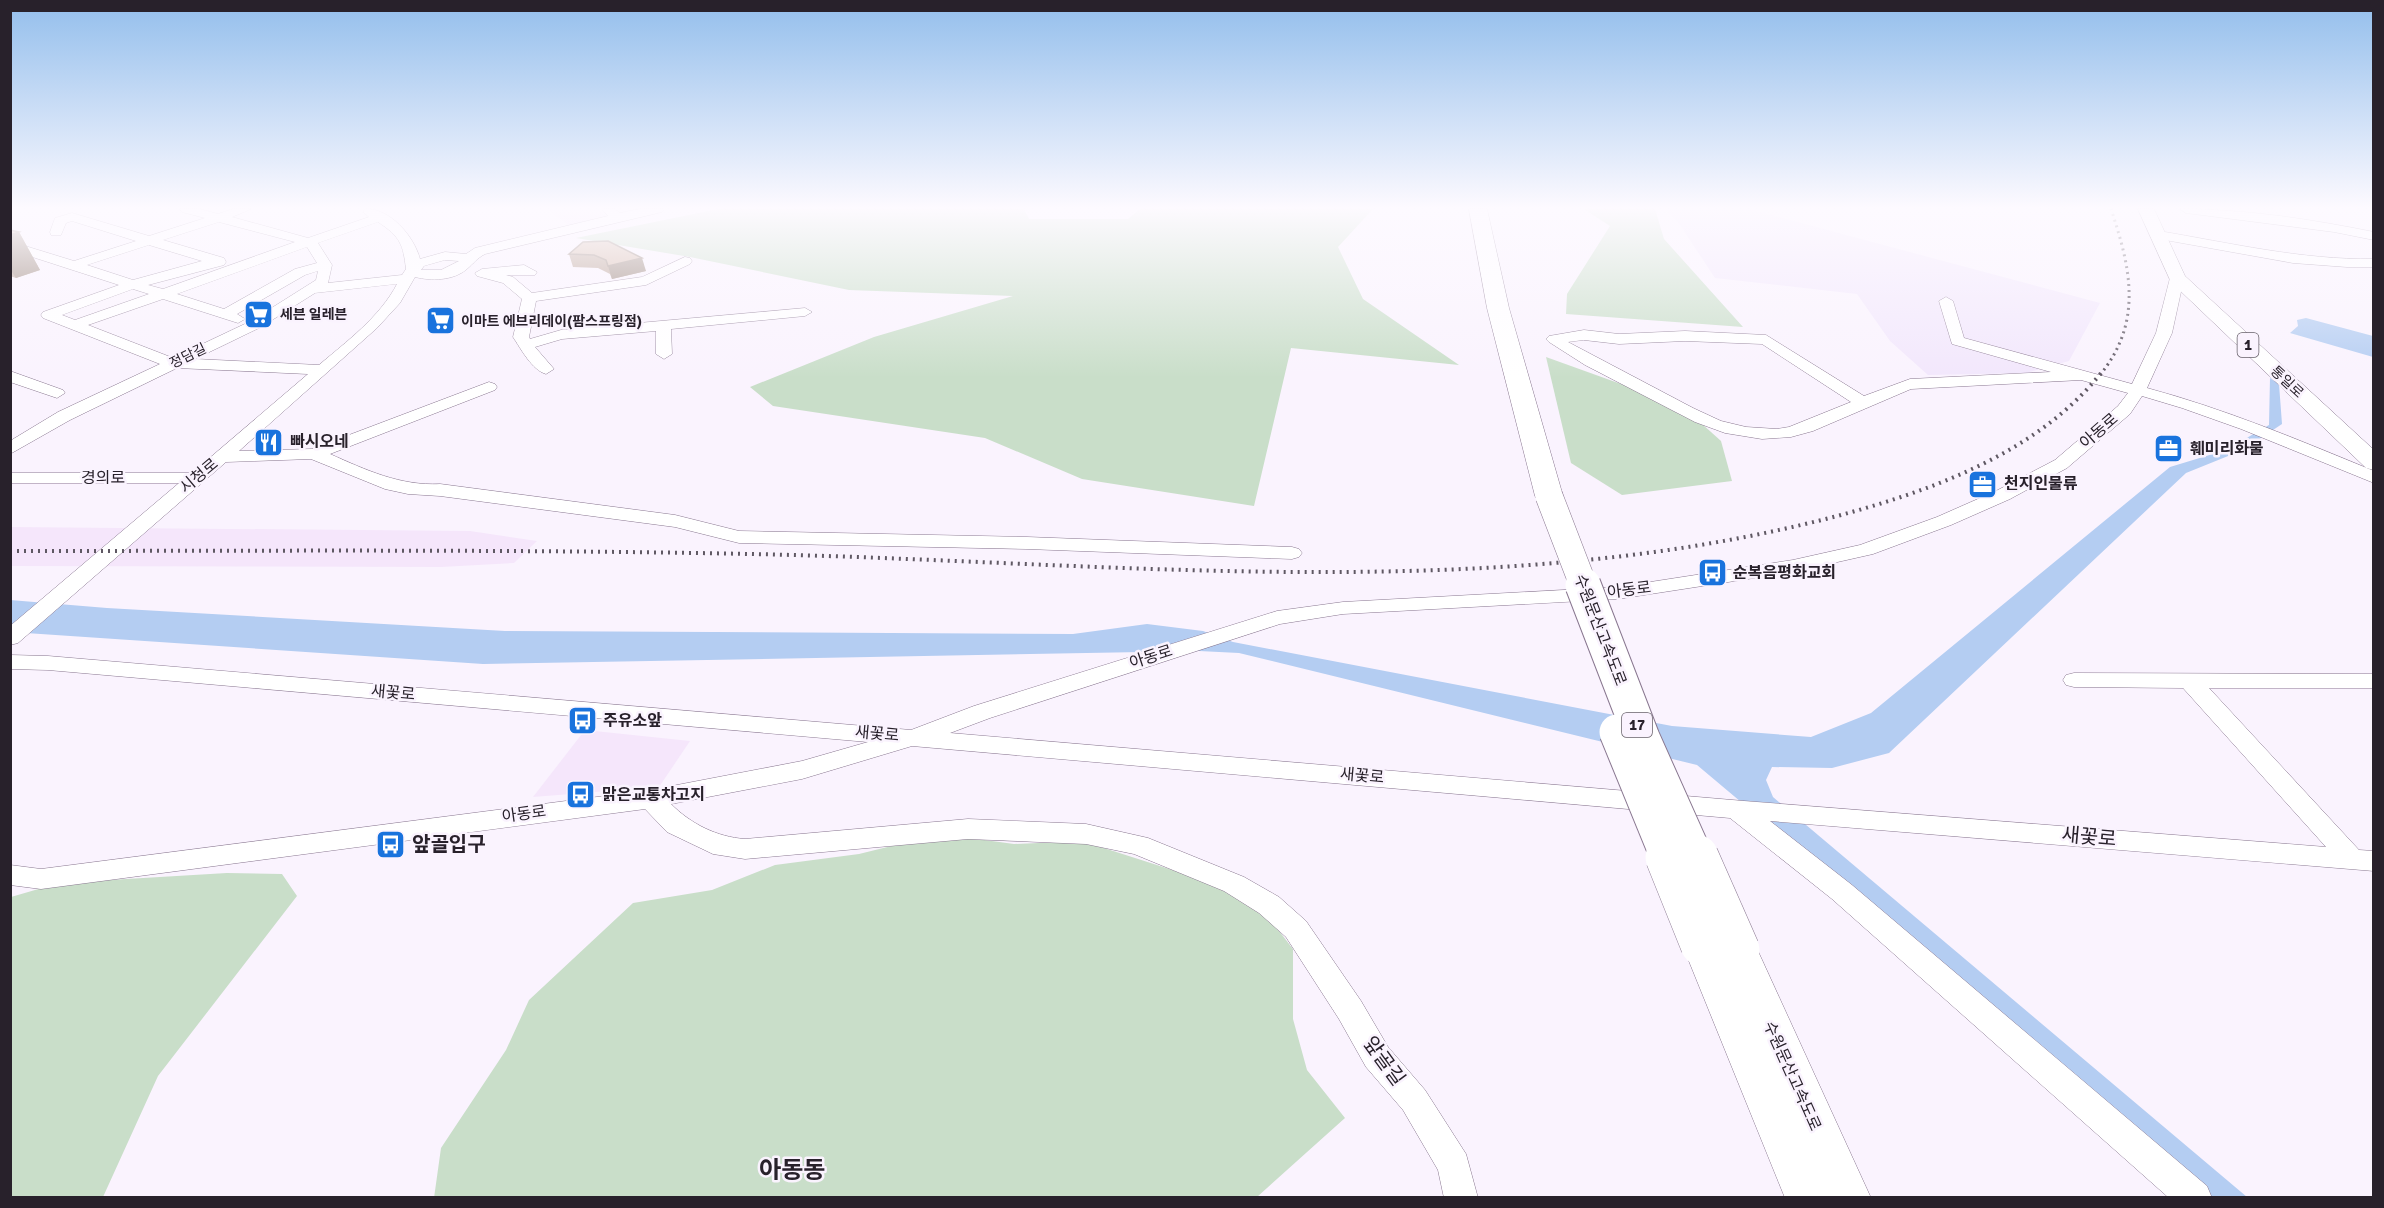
<svg xmlns="http://www.w3.org/2000/svg" width="2384" height="1208" font-family="Signika,'Noto Sans KR',sans-serif">
<style>
.built{fill:#f5e6fb}
.education{fill:#f2e7fc}
.green{fill:#c9dec9}
.water{fill:#b4cdf2}
.lines{fill:none;stroke-linecap:round;stroke-linejoin:round}
.minor-casing{stroke:#897790;stroke-width:1}
.major-casing{stroke:#897790;stroke-width:1}
.highway-casing{stroke:#897790;stroke-width:1}
.minor{fill:#fff;fill-rule:evenodd}
.major{fill:#fff;fill-rule:evenodd}
.highway{fill:#fff;fill-rule:evenodd}
.rail-far1{stroke:#5f5863;stroke-width:3;stroke-dasharray:2 4;stroke-linecap:butt}
.rail{stroke:#5f5863;stroke-width:4;stroke-dasharray:2 5;stroke-linecap:butt}
.highway-bridge-far2-casing{stroke:#897790;stroke-width:28;stroke-linecap:butt}
.highway-bridge-far1-casing{stroke:#897790;stroke-width:37;stroke-linecap:butt}
.highway-bridge-casing{stroke:#897790;stroke-width:46;stroke-linecap:butt}
.highway-bridge-far2{stroke:#fff;stroke-width:27}
.highway-bridge-far1{stroke:#fff;stroke-width:35}
.highway-bridge{stroke:#fff;stroke-width:45}
.wall{fill:#b49a8b}
.shaded-wall{fill:#927d71}
.building{fill:#d1b3a2;stroke:#927d71;stroke-width:1.5}
.labels{text-anchor:middle;dominant-baseline:central;stroke-width:5;stroke-linejoin:round;paint-order:stroke}
.far-poi-label{font-size:14px;font-weight:bold;fill:#28212b;stroke:#faf3fe;text-anchor:start}
.far-street-label{font-size:14px;fill:#28212b;stroke:#faf3fe}
.shield{fill:#faf3fe;stroke:#67606a;stroke-width:1.5}
.shield-label{font-size:15px;font-weight:bold;fill:#28212b}
.street-label{font-size:16px;fill:#28212b;stroke:#faf3fe}
.poi-label{font-size:16px;font-weight:bold;fill:#28212b;stroke:#faf3fe;text-anchor:start}
.near-street-label{font-size:20px;fill:#28212b;stroke:#faf3fe}
.near-poi-label{font-size:20px;font-weight:bold;fill:#28212b;stroke:#faf3fe;text-anchor:start}
.near-quarter-label{font-size:24px;font-weight:bold;fill:#28212b;stroke:#faf3fe}
</style>
<rect width="100%" height="100%" fill="#faf3fe"/>
<g class="built">
<polygon points="547,209 597,209 608,217 570,226"/>
<polygon points="11,527 470,531 537,541 514,563 441,567 11,566"/>
<polygon points="585,730 690,741 659,787 533,797"/>
</g>
<polygon class="education" points="1669,209 1749,209 2100,303 2069,361 2026,373 1928,375 1890,341 1857,294 1715,278 1678,222 1668,212"/>
<g class="green">
<polygon points="718,209 1024,209 1029,219 1128,219 1140,209 1373,209 1338,247 1363,299 1459,365 1291,348 1254,506 1082,479 985,438 773,406 750,387 874,337 1013,296 849,290 690,257 576,238"/>
<polygon points="1584,209 1655,209 1664,239 1743,327 1566,314 1567,294 1610,226"/>
<polygon points="1546,357 1682,406 1721,441 1732,481 1622,495 1571,463"/>
<polygon points="940,834 1014,844 1082,841 1213,883 1259,905 1293,949 1293,1019 1307,1070 1345,1118 1257,1197 434,1198 441,1148 506,1050 529,1000 633,903 712,890 775,865 859,854"/>
<polygon points="227,873 282,874 297,896 158,1076 103,1197 11,1198 11,897 59,883"/>
</g>
<g class="water">
<polygon points="2306,318 2373,336 2373,357 2290,333 2298,326 2297,320"/>
<polygon points="2270,378 2279,384 2282,424 2243,450 2186,473 1889,753 1832,768 1772,767 1766,780 1773,797 2247,1197 2211,1197 1697,765 1239,653 1199,651 483,664 11,632 10,600 107,608 505,631 1073,634 1147,624 1203,631 1233,642 1672,726 1811,737 1871,713 2170,467 2226,450 2269,425"/>
</g>
<g class="lines">
<defs>
<g id="minor">
<path d="M180,209H200L218,214L233,209H251L232,217L308,238L369,217L363,212L365,209C390,208 414,236 420,259L445,252L466,254L475,248L608,216L602,209H615L620,213L639,209H664L662,212L485,254C476,259 474,263 467,269C453,281 431,281 415,277L400,303L377,328L239,451L312,449L489,382L495,384L497,387L495,390L330,454C366,470 400,486 440,484L675,515L739,531L1027,537L1292,547L1299,549L1302,553L1299,557L1292,559L1027,549L739,543L675,527L440,496L408,494L385,489L311,459L226,462L18,643L10,645V626L179,483H10V473H192L308,374L177,368L70,420L10,454V441L58,412L160,364L43,318L41,315L43,312L119,285L17,252L15,249L22,245L74,261L136,241L72,221L66,223L61,235H51L50,232L55,218L72,213L149,236L205,218L182,212ZM219,222L295,242L163,289L148,285L224,265L226,262L224,258L163,240ZM378,222C401,237 403,245 406,269L402,275L328,283L332,265L318,243ZM149,245L202,261L133,280L87,265ZM307,247L317,263L295,269L224,309L177,294ZM445,260L459,261L441,270H421L424,266ZM318,271L316,280L251,321L173,358L88,325L163,299L238,323L245,319L237,314L305,275ZM397,284C380,317 346,342 319,365L195,359L261,327L315,293ZM133,289L149,294L75,320L62,315Z"/>
<path d="M2180,209C2244,209 2310,219 2374,232V240L2334,232L2186,213Z"/>
<path d="M2159,231C2231,243 2301,260 2374,259V267H2347L2293,263L2154,238L2152,235Z"/>
<path d="M685,257L690,258L692,261L690,264L646,285L536,301L529,337L530,339L561,330L805,308L812,312L805,316L671,329L672,354L664,359L656,354V331L562,339L535,347L554,369L546,374C532,370 521,349 513,337L522,299L503,283L477,276L475,273L482,269L524,265L537,272L535,275H506L513,277L532,293L642,277Z"/>
<path d="M2177,274L2184,278L2172,333L2147,388C2225,409 2299,440 2374,471V483L2241,429L2182,408L2142,396L2130,414L2067,468L2010,499L1951,525L1873,554L1793,572L1618,599L1343,614L1280,624L990,718L950,733L1744,801L2326,847L2183,688L2074,687L2066,685L2063,680L2066,675L2074,673L2374,674V688H2209L2359,850L2374,851V871L1770,821L1852,885L2207,1186L2212,1198H2169L1832,899L1730,818L912,746L802,779L671,804C691,824 717,837 745,839L968,819L1086,824L1148,838L1244,877L1279,897L1306,921L1361,1001L1388,1047L1425,1090L1466,1154L1478,1198H1444L1438,1170L1403,1110L1366,1067L1339,1019L1286,937L1259,913L1224,891L1134,854L1086,844L968,839L745,859L713,854L667,832L645,809L41,889L10,885V865L41,869L651,790L802,761L868,742L48,670L10,669V655L48,656L911,730L974,706L1277,611L1343,602L1618,587L1793,560L1860,545L1937,517L1996,491L2055,460L2118,406L2128,393L2081,380L1911,389L1813,431L1791,437L1762,439L1725,433L1695,422L1585,365L1549,342L1546,339L1549,336L1584,330L1619,334L1685,331L1766,335L1864,396L1910,379L2051,372L1952,344L1939,301L1946,297L1953,301L1964,338L2132,384L2156,333L2170,278ZM1584,340L1619,344L1685,341L1762,344L1851,402L1789,427L1777,429L1746,427L1721,421L1693,408L1568,342Z"/>
<polygon points="10,371 63,390 65,393 57,398 10,382"/>
</g>
<polygon id="major" points="2138,209 2154,209 2185,276 2374,450 2374,470 2366,468 2171,282"/>
<g id="highway">
<polygon points="1469,209 1487,209 1509,308 1563,496 1559,502 1549,504 1539,502 1535,496 1487,308"/>
<polygon points="1703,927 1718,932 1721,939 1737,933 1752,938 1871,1198 1785,1198 1682,944 1688,932"/>
</g>
</defs>
<use href="#minor" class="minor-casing"/>
<use href="#major" class="major-casing"/>
<use href="#highway" class="highway-casing"/>
<use href="#minor" class="minor"/>
<use href="#major" class="major"/>
<use href="#highway" class="highway"/>
<path class="rail-far1" d="M2100,375C2143,322 2131,269 2111,209"/>
<path class="rail" d="M10,551C257,551 504,549 751,554C1110,561 1491,608 1841,515C1936,489 2038,452 2101,373"/>
<defs>
<polyline id="highway-bridge-far2" points="1549,496 1584,587"/>
<g id="highway-bridge-far1">
<polyline points="1583,585 1642,738 1696,859"/>
<polyline points="1617,732 1669,859"/>
</g>
<g id="highway-bridge">
<polyline points="1668,857 1703,944"/>
<polyline points="1696,857 1737,950"/>
</g>
</defs>
<use href="#highway-bridge-far2" class="highway-bridge-far2-casing"/>
<use href="#highway-bridge-far1" class="highway-bridge-far1-casing"/>
<use href="#highway-bridge" class="highway-bridge-casing"/>
<use href="#highway-bridge-far2" class="highway-bridge-far2"/>
<use href="#highway-bridge-far1" class="highway-bridge-far1"/>
<use href="#highway-bridge" class="highway-bridge"/>
</g>
<g class="wall">
<polygon points="10,230 19,232 40,270 16,278 10,276"/>
<polygon points="608,241 646,271 612,279 610,274 598,268 573,267 569,254"/>
</g>
<g class="shaded-wall">
<polygon points="19,232 40,270 16,278 10,269 10,235"/>
<polygon points="642,258 646,271 612,279 608,266"/>
</g>
<g class="building">
<polygon points="10,230 19,232 10,235"/>
<polygon points="608,241 642,258 608,266 606,260 594,255 569,254 583,242"/>
</g>
<linearGradient id="sky" x2="0" y2="1"><stop stop-color="#93beec"/><stop offset="0.55" stop-color="#fdfaff"/><stop offset="1" stop-color="#fdfaff" stop-opacity="0"/></linearGradient>
<rect width="2384" height="378" fill="url(#sky)"/>
<defs>
<symbol id="supermarket-square" viewBox="-11 -11 22 22"><rect x="-9" y="-9" width="18" height="18" rx="4" fill="#1973dd" stroke="#faf3fe"/><path d="M-6-5.5h2.5l.6 2H6L4.5 2H-2.5L-4.4-4H-6ZM-1.5 3.2a1.3 1.3 0 1 0 .1 0ZM3 3.2a1.3 1.3 0 1 0 .1 0Z" fill="#fff"/></symbol>
<symbol id="restaurant-square" viewBox="-11 -11 22 22"><rect x="-9" y="-9" width="18" height="18" rx="4" fill="#1973dd" stroke="#faf3fe"/><path d="M-5-6h1v4h1v-4h1v4h1v-4h1v5L-1.5 .5V6h-2V.5L-5-1ZM5-6V6H3V1.5H1.5Q1.5-4 5-6Z" fill="#fff"/></symbol>
<symbol id="office-square" viewBox="-11 -11 22 22"><rect x="-9" y="-9" width="18" height="18" rx="4" fill="#1973dd" stroke="#faf3fe"/><path d="M-6-3h4V-5.5h4V-3h4V5H-6ZM-1-4.5V-3h2v-1.5ZM-6 0V1H6V0Z" fill="#fff"/></symbol>
<symbol id="bus-square" viewBox="-11 -11 22 22"><rect x="-9" y="-9" width="18" height="18" rx="4" fill="#1973dd" stroke="#faf3fe"/><path d="M-5-6H5V4H4V6H2V4H-2V6H-4V4H-5ZM-3.5-4V0h7V-4ZM-3.5 1.2v1.5H-2V1.2ZM2 1.2v1.5H3.5V1.2Z" fill="#fff"/></symbol>
</defs>
<g fill-rule="evenodd">
<use href="#supermarket-square" x="242" y="298" width="33" height="33"/>
<use href="#supermarket-square" x="424" y="304" width="33" height="33"/>
<use href="#restaurant-square" x="252" y="426" width="33" height="33"/>
<use href="#office-square" x="2152" y="432" width="33" height="33"/>
<use href="#office-square" x="1966" y="468" width="33" height="33"/>
<use href="#bus-square" x="1696" y="556" width="33" height="33"/>
<use href="#bus-square" x="566" y="704" width="33" height="33"/>
<use href="#bus-square" x="564" y="778" width="33" height="33"/>
<use href="#bus-square" x="374" y="828" width="33" height="33"/>
</g>
<g class="labels">
<g class="far-poi-label">
<text x="280" y="314">세븐 일레븐</text>
<text x="461" y="321">이마트 에브리데이(팜스프링점)</text>
</g>
<g class="far-street-label">
<text transform="translate(188 356) rotate(-26)">정담길</text>
<text transform="translate(2287 382) rotate(43)">통일로</text>
</g>
<g class="shield">
<rect x="2237.5" y="333" width="21" height="24" rx="4.5"/>
<rect x="1622" y="713" width="30" height="24" rx="4.5"/>
</g>
<g class="shield-label">
<text x="2248" y="345">1</text>
<text x="1637" y="725">17</text>
</g>
<g class="street-label">
<text transform="translate(2099 431) rotate(-41)">아동로</text>
<text transform="translate(199 476) rotate(-40)">시청로</text>
<text x="103" y="478">경의로</text>
<text transform="translate(1629 590) rotate(-7)">아동로</text>
<text transform="translate(1600 630) rotate(69)">수원문산고속도로</text>
<text transform="translate(1151 657) rotate(-18)">아동로</text>
<text transform="translate(393 693) rotate(5)">새꽃로</text>
<text transform="translate(877 734) rotate(5)">새꽃로</text>
<text transform="translate(1362 776) rotate(5)">새꽃로</text>
<text transform="translate(524 814) rotate(-8)">아동로</text>
<text transform="translate(1792 1076) rotate(66)">수원문산고속도로</text>
</g>
<g class="poi-label">
<text x="290" y="442">빠시오네</text>
<text x="2190" y="449">훼미리화물</text>
<text x="2004" y="484">천지인물류</text>
<text x="1733" y="573">순복음평화교회</text>
<text x="603" y="721">주유소앞</text>
<text x="602" y="795">맑은교통차고지</text>
</g>
<g class="near-street-label">
<text transform="translate(2089 837) rotate(5)">새꽃로</text>
<text transform="translate(1384 1061) rotate(54)">앞골길</text>
</g>
<g class="near-poi-label">
<text x="412" y="844">앞골입구</text>
</g>
<g class="near-quarter-label">
<text x="792" y="1170">아동동</text>
</g>
</g>
<rect width="2384" height="1208" fill="none" stroke="#28212b" stroke-width="24"/>
</svg>
